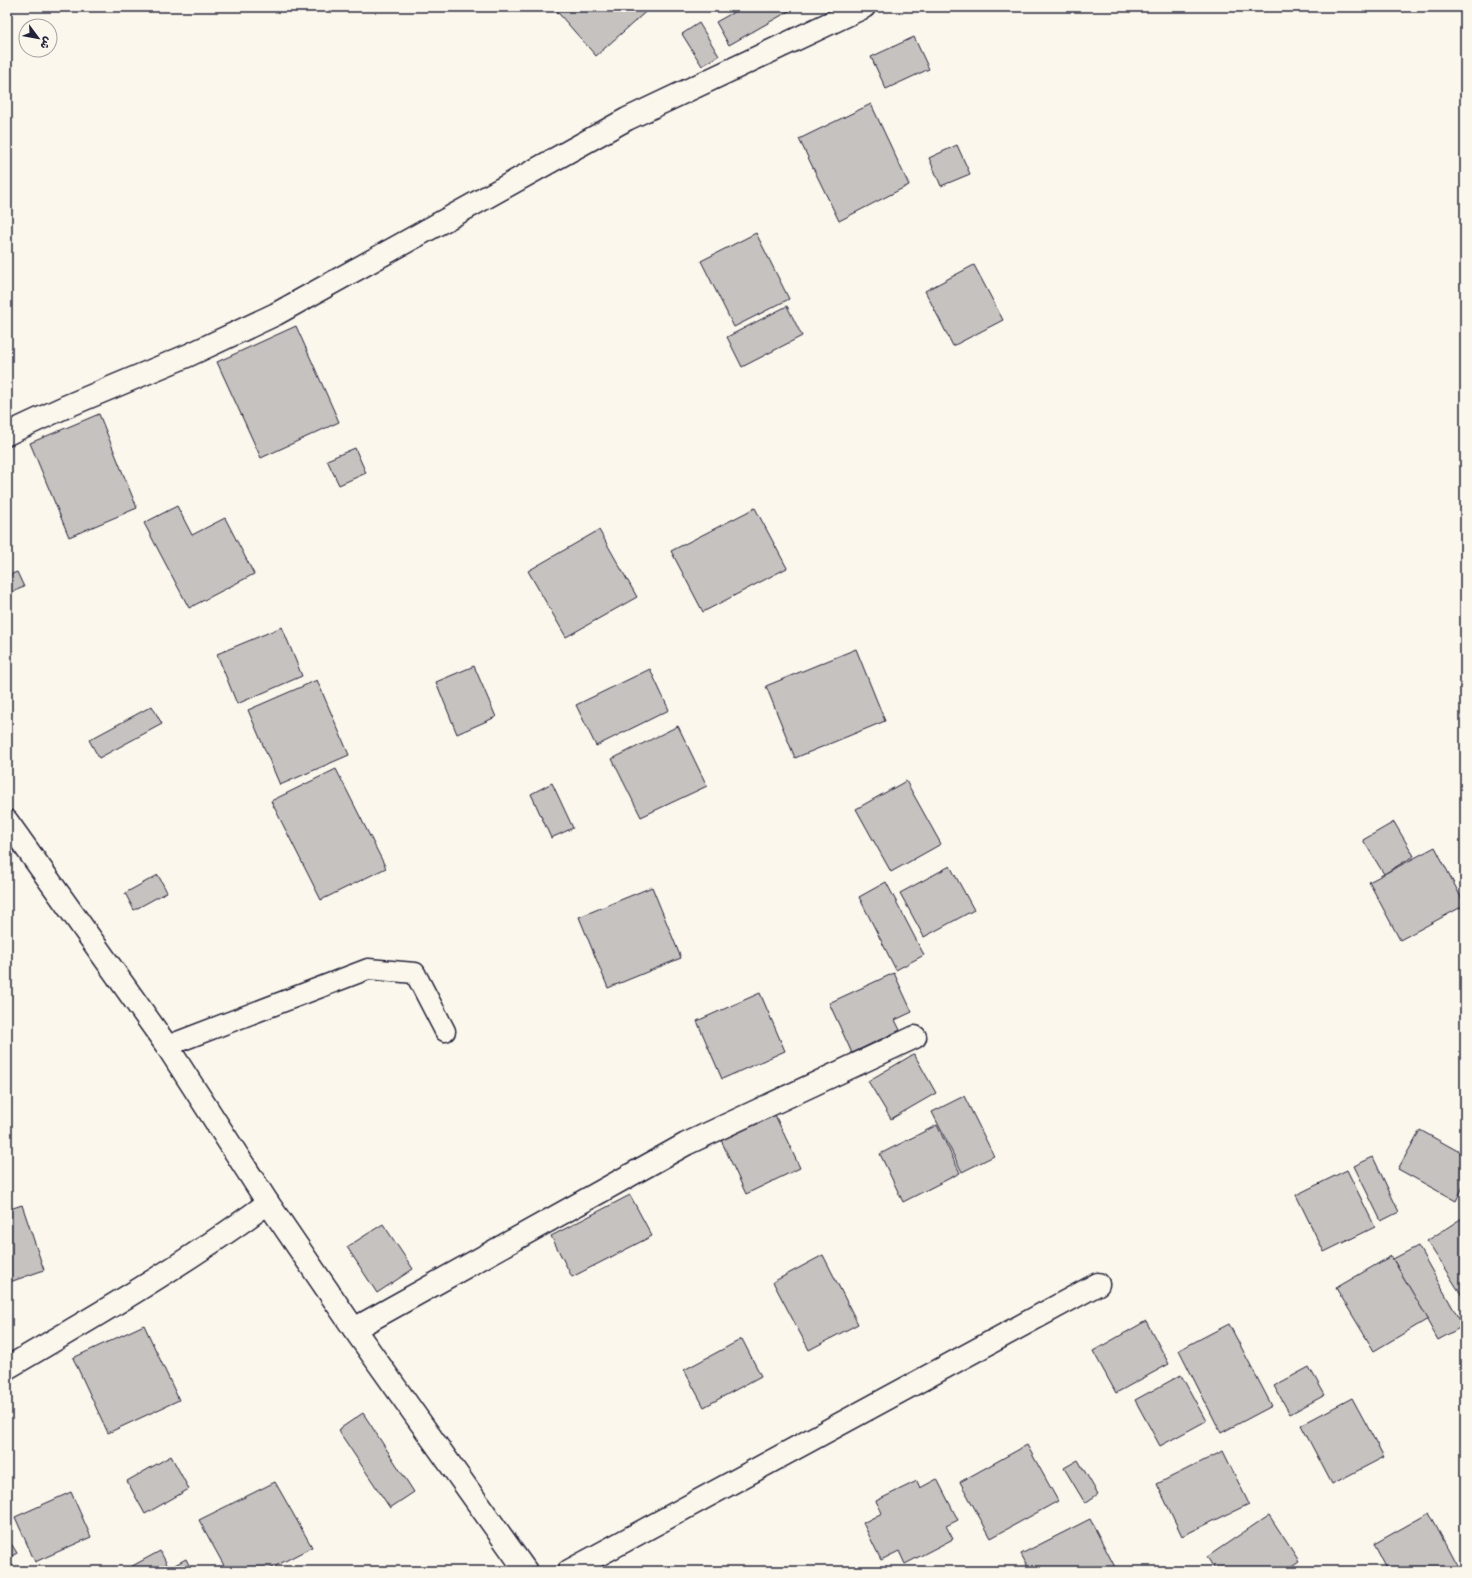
<svg xmlns="http://www.w3.org/2000/svg" width="1472" height="1578" font-family="Sriracha,'Playpen Sans Arabic',sans-serif">
<style>
.building{fill:#c6c2c0;stroke:#22223b}
.lines{fill:none;stroke-linecap:round;stroke-linejoin:round}
.lane-casing{stroke:#22223b;stroke-width:23}
.street-casing{stroke:#22223b;stroke-width:25}
.secondary-casing{stroke:#22223b;stroke-width:25}
.lane{stroke:#fbf7ec;stroke-width:20}
.street{stroke:#fbf7ec;stroke-width:22}
.secondary{stroke:#fbf7ec;stroke-width:22}
</style>
<rect width="100%" height="100%" fill="#fbf7ec"/>
<filter id="ink" filterUnits="userSpaceOnUse"><feTurbulence type="fractalNoise" baseFrequency=".025" numOctaves="2"/><feDisplacementMap in="SourceGraphic" scale="8" xChannelSelector="R" yChannelSelector="G"/><feConvolveMatrix kernelMatrix="1 2 1 2 8 2 1 2 1" color-interpolation-filters="sRGB"/></filter>
<g filter="url(#ink)">
<g class="building">
<polygon points="553,7 651,7 596,56"/>
<polygon points="743,7 789,7 791,10 729,45 716,22"/>
<polygon points="699,23 719,56 702,66 682,34"/>
<polygon points="914,37 929,69 886,89 871,57"/>
<polygon points="871,104 909,185 839,221 799,139"/>
<polygon points="957,145 970,174 941,186 929,158"/>
<polygon points="756,233 789,299 734,327 701,261"/>
<polygon points="974,265 1003,320 953,346 925,291"/>
<polygon points="787,306 802,336 742,367 727,337"/>
<polygon points="296,326 339,422 261,458 217,362"/>
<polygon points="99,414 137,508 69,537 30,443"/>
<polygon points="355,448 366,473 339,485 327,460"/>
<polygon points="177,506 192,535 225,518 254,574 189,608 144,523"/>
<polygon points="755,508 787,568 703,612 671,551"/>
<polygon points="599,530 637,597 566,637 528,571"/>
<polygon points="17,572 24,587 7,594 7,576"/>
<polygon points="282,627 302,676 237,704 217,654"/>
<polygon points="856,649 885,721 795,758 766,686"/>
<polygon points="474,666 496,717 457,734 436,682"/>
<polygon points="650,669 669,710 596,746 576,705"/>
<polygon points="317,680 349,755 280,785 248,710"/>
<polygon points="152,706 162,724 99,758 89,740"/>
<polygon points="678,726 707,786 641,817 612,759"/>
<polygon points="336,769 386,868 321,900 271,801"/>
<polygon points="906,781 941,844 891,872 856,809"/>
<polygon points="552,783 573,828 551,838 531,794"/>
<polygon points="1394,822 1414,856 1384,874 1363,840"/>
<polygon points="1435,847 1465,905 1400,940 1369,882"/>
<polygon points="950,866 974,910 924,937 900,893"/>
<polygon points="158,875 167,892 134,910 125,893"/>
<polygon points="886,882 924,955 896,970 859,897"/>
<polygon points="652,887 681,958 608,988 579,917"/>
<polygon points="894,973 912,1012 895,1020 900,1030 852,1053 829,1003"/>
<polygon points="760,993 785,1051 722,1079 697,1021"/>
<polygon points="914,1054 936,1093 891,1119 868,1081"/>
<polygon points="964,1096 994,1156 962,1172 932,1112"/>
<polygon points="775,1115 800,1168 746,1194 721,1140"/>
<polygon points="937,1125 960,1173 903,1202 880,1154"/>
<polygon points="1420,1130 1465,1155 1465,1183 1456,1201 1398,1169"/>
<polygon points="1373,1157 1399,1212 1381,1221 1354,1166"/>
<polygon points="1347,1170 1375,1227 1324,1252 1296,1195"/>
<polygon points="630,1195 652,1236 572,1277 551,1236"/>
<polygon points="22,1205 44,1270 7,1283 7,1210"/>
<polygon points="1465,1216 1465,1298 1464,1299 1427,1241"/>
<polygon points="383,1224 413,1269 377,1293 347,1247"/>
<polygon points="1418,1246 1463,1326 1438,1340 1393,1259"/>
<polygon points="823,1255 858,1324 809,1350 773,1282"/>
<polygon points="1391,1256 1428,1319 1374,1351 1336,1288"/>
<polygon points="1146,1321 1169,1364 1116,1393 1093,1351"/>
<polygon points="1229,1324 1272,1406 1221,1433 1179,1350"/>
<polygon points="144,1325 179,1400 108,1433 73,1358"/>
<polygon points="742,1339 761,1376 704,1407 684,1370"/>
<polygon points="1309,1367 1325,1395 1290,1414 1274,1386"/>
<polygon points="1181,1375 1206,1421 1160,1446 1135,1400"/>
<polygon points="1352,1398 1384,1457 1332,1484 1301,1425"/>
<polygon points="363,1413 414,1492 390,1508 338,1430"/>
<polygon points="1027,1445 1058,1501 991,1538 960,1482"/>
<polygon points="1223,1451 1249,1504 1182,1536 1157,1484"/>
<polygon points="171,1456 189,1489 145,1514 127,1481"/>
<polygon points="1078,1460 1098,1494 1085,1503 1064,1468"/>
<polygon points="937,1479 958,1520 946,1526 953,1539 905,1564 899,1551 881,1560 863,1523 882,1513 876,1501 917,1481 920,1488"/>
<polygon points="275,1482 312,1547 266,1571 227,1571 199,1520"/>
<polygon points="71,1492 91,1537 35,1562 15,1517"/>
<polygon points="1429,1513 1460,1571 1388,1571 1374,1544"/>
<polygon points="1269,1515 1299,1561 1284,1571 1216,1571 1207,1557"/>
<polygon points="1090,1519 1117,1571 1030,1571 1021,1554"/>
<polygon points="7,1537 17,1553 7,1559"/>
<polygon points="160,1551 169,1568 186,1559 192,1571 123,1571"/>
</g>
<g class="lines">
<defs>
<polyline id="lane" points="167,1046 368,969 415,973 445,1031"/>
<g id="street">
<polyline points="7,434 65,407 189,355 276,314 627,119 864,7"/>
<polyline points="354,1329 686,1144 915,1037"/>
<path d="M7,1368C96,1316 185,1264 268,1203"/>
<polyline points="569,1571 1098,1284"/>
</g>
<polyline id="secondary" points="7,821 167,1046 268,1203 354,1329 526,1571"/>
</defs>
<use href="#lane" class="lane-casing"/>
<use href="#street" class="street-casing"/>
<use href="#secondary" class="secondary-casing"/>
<use href="#lane" class="lane"/>
<use href="#street" class="street"/>
<use href="#secondary" class="secondary"/>
</g>
</g>
<rect width="1472" height="1578" fill="none" stroke="#fbf7ec" stroke-width="24"/>
<rect x="12" y="12" width="1448" height="1554" fill="none" stroke="#22223b" stroke-width="1.5" filter="url(#ink)"/>
<g transform="translate(38 38) rotate(122)"><circle r="19" fill="#fbf7ec" stroke="#a4a2a5"/>
<path d="M0-3L7 15L0 10L-7 15Z" fill="#22223b"/>
<text y="-6" font-size="11" font-weight="bold" text-anchor="middle" fill="#22223b">ش</text>
</g>
</svg>
